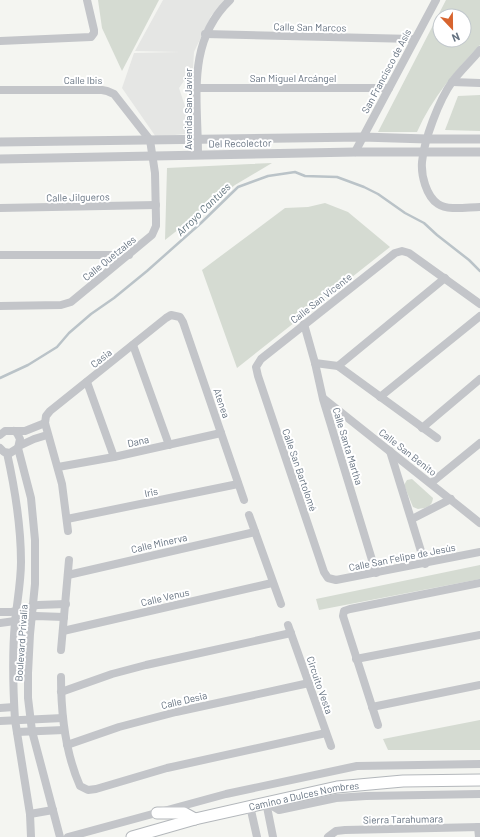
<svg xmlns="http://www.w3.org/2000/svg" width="480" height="837" font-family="Barlow,sans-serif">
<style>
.built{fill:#e5e6e4}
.green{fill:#d5dbd2;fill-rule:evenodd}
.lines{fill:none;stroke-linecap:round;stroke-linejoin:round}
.stream{stroke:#bac3c8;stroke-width:2.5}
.secondary-casing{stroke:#b3b7bb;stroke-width:13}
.minor{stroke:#c3c5c9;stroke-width:8}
.tertiary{stroke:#c3c5c9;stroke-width:9}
.secondary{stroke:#fff;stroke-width:11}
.labels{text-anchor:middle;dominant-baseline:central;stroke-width:4;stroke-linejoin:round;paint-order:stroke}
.street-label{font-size:10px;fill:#657280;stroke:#fff}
.water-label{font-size:11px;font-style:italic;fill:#61737d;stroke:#fff}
</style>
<rect width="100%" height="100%" fill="#f4f5f1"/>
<polygon class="built" points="163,0 226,0 211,16 194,52 193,68 179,88 194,133 156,137 122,88 134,53 180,52 135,51"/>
<g class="green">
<polygon points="98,0 159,0 122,71 102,28"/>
<path d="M446,0H480V45C455,71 432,98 417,132H378ZM440,16H464V40H440Z"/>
<polygon points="480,95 480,131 445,130 458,96"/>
<polygon points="272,163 235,185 165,240 167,168"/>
<polygon points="325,203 348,212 390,247 237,368 202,270 285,208 308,207"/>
<path d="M412,479L433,498C432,507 426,508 418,509L413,507L404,485L407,480Z"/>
<polygon points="480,565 480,579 319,610 316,599"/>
<polygon points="480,720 480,750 388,750 383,739"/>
</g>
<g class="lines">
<polyline class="stream" points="0,378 28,365 57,347 69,333 91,314 114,298 147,271 201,223 238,187 268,176 295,172 305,176 337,177 364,187 378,194 405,213 424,223 437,235 469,260 480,271"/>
<defs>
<g id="secondary">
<polyline points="157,813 184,813 195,819"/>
<path id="s1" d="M132,837L195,819L337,787L403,781L480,780"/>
</g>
</defs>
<use href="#secondary" class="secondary-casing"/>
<g class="minor">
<polyline points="205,34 414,39"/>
<polyline points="0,41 91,37 94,33 94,30 87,0"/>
<path d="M480,50C471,61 460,71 452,82C439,100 424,140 422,162C421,175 426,196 438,204C448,211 468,207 480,207"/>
<polyline points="452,82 480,83"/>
<polyline points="197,88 389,88"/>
<polyline points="0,90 102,90 107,91 114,94 150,140 155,173 156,219 156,226 152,235 71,302 61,305 0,306"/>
<polyline points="355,152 436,0"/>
<path d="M198,155C198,99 186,42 230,0"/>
<polyline points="0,208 156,205"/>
<polyline points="0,255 129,255"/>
<polyline points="480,304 409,253 402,251 395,253 261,359 256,367 258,376 324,572 328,578 336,580 480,552"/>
<polyline points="304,324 315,363 323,399 376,573"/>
<polyline points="133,345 169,445"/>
<polyline points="315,363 338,366 437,438"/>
<polyline points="338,366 445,278"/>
<polyline points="87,382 114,457"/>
<polyline points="380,397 480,316"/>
<polyline points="324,399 480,523"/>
<polyline points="422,428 480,379"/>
<polyline points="0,435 5,431 25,431 45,423"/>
<polyline points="19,446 34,439 47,435"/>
<polyline points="0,448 4,452 10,453 18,448 20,439 17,433 14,431"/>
<polyline points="18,448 31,498 35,540 35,584 30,634 28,673 28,698 32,731 60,837"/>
<polyline points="390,451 425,564"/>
<path d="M7,453C15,489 21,524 21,562C21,582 17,602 15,622C12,655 13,688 15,720L30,814L31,837"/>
<polyline points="58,467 114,457 221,433"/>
<polyline points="431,483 480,443"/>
<polyline points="249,515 281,604"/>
<polyline points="67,519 238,484"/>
<polyline points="412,519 451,499"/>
<polyline points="68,531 62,484 45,423 46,416 50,411 166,318 171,315 180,317 183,322 244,500"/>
<polyline points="68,575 255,532"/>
<polyline points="0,612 11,612 38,605 66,604"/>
<polyline points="0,623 15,621 36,616 64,617"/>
<polyline points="288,625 331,746"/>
<polyline points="63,631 272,583"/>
<polyline points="61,650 69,560"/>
<polyline points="356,659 480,635"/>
<path d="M61,677C61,714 65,752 80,786L88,790L96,789L167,768L326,733"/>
<polyline points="61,692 112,674 146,665 291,633"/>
<polyline points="372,707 480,685"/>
<polyline points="0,708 14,707"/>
<polyline points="0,721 63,718"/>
<polyline points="378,725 343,616 344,611 350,609 480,583"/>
<polyline points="17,732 64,730"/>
<polyline points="67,745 119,727 176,712 309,683"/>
<polyline points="266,802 279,810 336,798 366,796 480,794"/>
<polyline points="266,802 273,837"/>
<polyline points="250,806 257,837"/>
<polyline points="30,814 53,810"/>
<polyline points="478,827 479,837"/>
<polyline points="68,837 226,794 357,766 480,764"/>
<polyline points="328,837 336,831 345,830 480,827"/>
</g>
<g class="tertiary">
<polyline points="0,142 362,137 427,139 480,139"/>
<polyline points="0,159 355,152 480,152"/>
</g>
<use href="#secondary" class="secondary"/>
</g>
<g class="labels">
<g class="street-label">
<text transform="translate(310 27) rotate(1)">Calle San Marcos</text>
<text transform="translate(386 71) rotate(-62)">San Francisco de Asís</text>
<text x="293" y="78">San Miguel Arcángel</text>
<text x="83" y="80">Calle Ibis</text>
<text transform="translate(188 109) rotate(-90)">Avenida San Javier</text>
<text transform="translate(240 143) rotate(-1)">Del Recolector</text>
<text transform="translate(78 197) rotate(-1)">Calle Jilgueros</text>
<text transform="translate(109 258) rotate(-39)">Calle Quetzales</text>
<text transform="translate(321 298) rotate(-38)">Calle San Vicente</text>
<text transform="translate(101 358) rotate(-39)">Casia</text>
<text transform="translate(222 403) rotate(71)">Atenea</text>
<text transform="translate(138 441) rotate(-12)">Dana</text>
<text transform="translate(348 446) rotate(73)">Calle Santa Martha</text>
<text transform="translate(408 452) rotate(38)">Calle San Benito</text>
<text transform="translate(300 470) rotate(71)">Calle San Bartolomé</text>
<text transform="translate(151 492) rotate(-12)">Iris</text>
<text transform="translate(159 543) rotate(-13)">Calle Minerva</text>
<text transform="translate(402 557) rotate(-11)">Calle San Felipe de Jesús</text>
<text transform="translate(165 597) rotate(-13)">Calle Venus</text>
<text transform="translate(21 643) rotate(-86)">Boulevard Privalia</text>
<text transform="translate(320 685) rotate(71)">Circuito Vesta</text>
<text transform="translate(184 700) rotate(-13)">Calle Desia</text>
<text stroke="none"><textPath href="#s1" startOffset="177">Camino a Dulces Nombres</textPath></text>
<text transform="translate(403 819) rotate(-1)">Sierra Tarahumara</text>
</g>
<g class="water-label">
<text transform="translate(203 209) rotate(-44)">Arroyo Cantues</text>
</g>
</g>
<g transform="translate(452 28) rotate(158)"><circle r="19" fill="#ffffff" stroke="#c1c7cc"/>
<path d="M0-3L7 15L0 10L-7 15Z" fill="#d7642e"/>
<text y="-6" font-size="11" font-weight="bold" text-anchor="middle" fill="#657280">N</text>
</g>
</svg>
